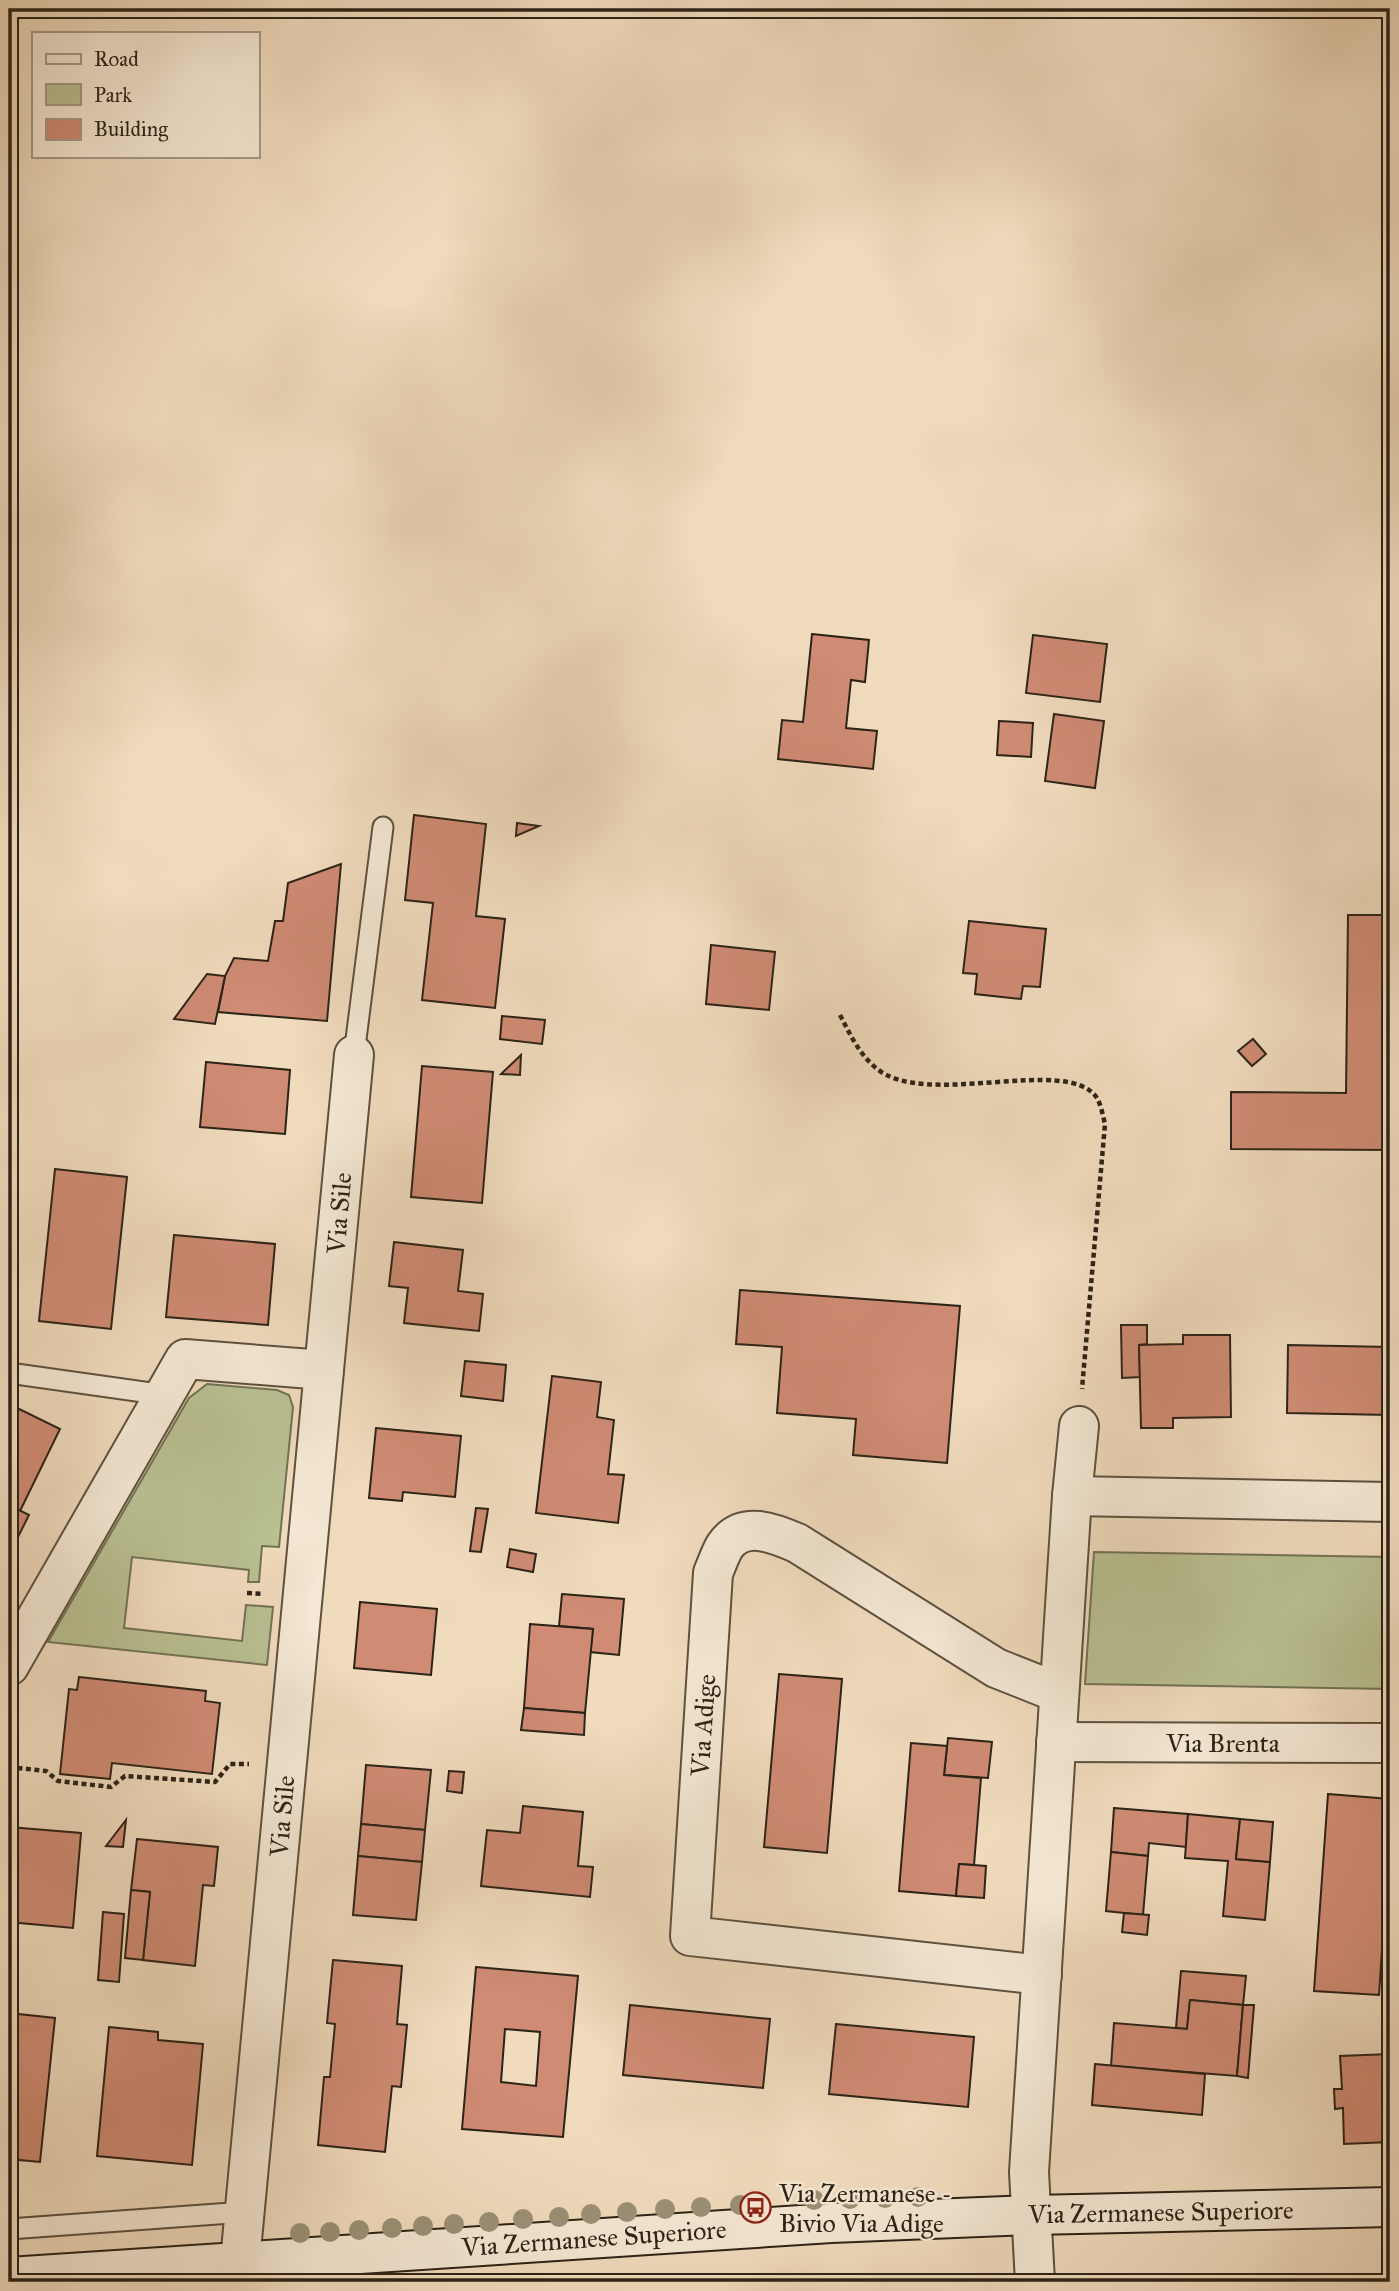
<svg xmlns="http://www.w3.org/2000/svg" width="1399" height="2291" font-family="'IM FELL Great Primer',serif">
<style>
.green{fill:#b9c092;stroke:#727254;stroke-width:2}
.building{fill:#cf8b74;stroke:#2c2317;stroke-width:2;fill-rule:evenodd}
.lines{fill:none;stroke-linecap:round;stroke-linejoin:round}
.lane-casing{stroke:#5d5140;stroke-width:23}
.street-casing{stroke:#5d5140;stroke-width:42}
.secondary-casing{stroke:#2c2317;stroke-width:42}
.path{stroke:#2c2317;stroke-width:4.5;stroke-dasharray:5 3.5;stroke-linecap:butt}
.lane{stroke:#f5e8d4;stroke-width:19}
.street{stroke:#f5e8d4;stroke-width:38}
.secondary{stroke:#f5e8d4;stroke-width:38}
.tree{fill:#9b9076}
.labels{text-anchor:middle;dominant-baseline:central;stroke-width:5;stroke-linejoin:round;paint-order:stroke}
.street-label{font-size:26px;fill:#2c2317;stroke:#f5e8d4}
.poi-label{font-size:26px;fill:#2c2317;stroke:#f5e8d4;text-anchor:start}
</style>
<rect width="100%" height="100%" fill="#f0dbbd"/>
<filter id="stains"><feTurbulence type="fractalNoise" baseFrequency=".00286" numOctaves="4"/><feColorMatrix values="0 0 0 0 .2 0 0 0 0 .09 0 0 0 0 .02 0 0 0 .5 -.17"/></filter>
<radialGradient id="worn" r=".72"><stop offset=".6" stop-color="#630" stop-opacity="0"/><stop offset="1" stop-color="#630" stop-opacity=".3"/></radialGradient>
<g class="green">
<polygon points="207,1384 277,1390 289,1395 293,1407 279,1547 262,1546 259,1582 248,1582 249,1570 132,1557 124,1628 242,1641 246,1605 273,1607 267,1665 48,1642 189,1398"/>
<polygon points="1094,1552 1390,1557 1390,1689 1085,1684"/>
</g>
<g class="building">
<polygon points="812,634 869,640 865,682 851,680 846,728 877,731 873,769 778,759 782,720 803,722"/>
<polygon points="1033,635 1107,644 1100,702 1026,693"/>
<polygon points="1054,714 1104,721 1095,788 1045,781"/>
<polygon points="999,721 1033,723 1031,757 997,755"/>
<polygon points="414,815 486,824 476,916 505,919 495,1008 422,1000 433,903 405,900"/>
<polygon points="517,823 539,826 516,836"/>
<polygon points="341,864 327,1021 218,1012 225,976 234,958 268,961 275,921 283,921 288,883"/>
<polygon points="1348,915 1390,915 1390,1150 1231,1149 1231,1092 1346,1093"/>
<polygon points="969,921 1046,929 1040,987 1023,986 1021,999 975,994 977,974 963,973"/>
<polygon points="711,945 775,952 769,1010 706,1004"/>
<polygon points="207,974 225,976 215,1024 174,1019"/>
<polygon points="502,1016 545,1020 542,1044 500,1039"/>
<polygon points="1253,1039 1266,1054 1252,1066 1238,1051"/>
<polygon points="521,1055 520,1075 501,1074"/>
<polygon points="206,1062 290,1070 285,1134 200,1127"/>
<polygon points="422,1066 493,1072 482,1203 411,1197"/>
<polygon points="55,1169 127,1177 111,1329 39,1321"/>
<polygon points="174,1235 275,1244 268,1325 166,1317"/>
<polygon points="394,1242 463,1250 458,1291 483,1294 479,1331 404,1323 408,1288 389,1286"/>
<polygon points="740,1290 960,1306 947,1463 853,1455 856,1419 777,1413 782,1347 736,1344"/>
<polygon points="1121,1325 1147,1325 1147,1344 1139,1345 1140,1377 1122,1378"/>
<polygon points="1183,1335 1230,1335 1231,1417 1173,1418 1173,1428 1141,1428 1139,1345 1183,1344"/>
<polygon points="1288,1345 1390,1347 1390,1415 1287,1413"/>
<polygon points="465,1361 506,1365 503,1401 461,1396"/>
<polygon points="552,1376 601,1382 597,1417 614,1420 608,1474 624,1475 618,1523 536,1513"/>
<polygon points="9,1404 60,1429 20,1511 9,1505"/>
<polygon points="376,1428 461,1436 455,1497 403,1492 402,1501 369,1498"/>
<polygon points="9,1505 29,1515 9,1555"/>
<polygon points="476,1508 488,1509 481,1552 470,1551"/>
<polygon points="510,1549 536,1554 533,1572 507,1567"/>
<polygon points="562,1594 624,1599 619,1655 590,1652 593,1629 559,1626"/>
<polygon points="360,1602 437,1609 431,1675 354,1668"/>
<polygon points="530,1624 593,1629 585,1713 524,1708"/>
<polygon points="779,1674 842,1679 827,1853 764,1847"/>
<polygon points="79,1677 206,1691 205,1701 220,1703 212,1774 112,1763 110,1779 60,1774 69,1689 77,1690"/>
<polygon points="524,1708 585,1713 584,1735 521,1730"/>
<polygon points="948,1738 992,1742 988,1778 944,1775"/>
<polygon points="911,1743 947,1746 944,1775 981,1778 974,1865 959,1864 956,1896 899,1891"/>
<polygon points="366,1765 431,1770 425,1830 361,1824"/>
<polygon points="449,1771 464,1772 462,1793 447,1791"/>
<polygon points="1328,1794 1390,1799 1390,1829 1379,1995 1314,1991"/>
<polygon points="523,1806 583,1812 578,1866 593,1867 590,1897 481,1886 487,1830 520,1833"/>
<polygon points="1114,1808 1188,1814 1186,1847 1149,1843 1148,1856 1111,1852"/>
<polygon points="1188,1814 1240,1819 1236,1859 1270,1862 1265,1920 1223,1916 1228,1861 1185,1858"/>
<polygon points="1240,1819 1273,1822 1270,1862 1236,1859"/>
<polygon points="126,1820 123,1847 106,1846"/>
<polygon points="361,1824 425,1830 422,1862 358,1856"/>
<polygon points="9,1827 81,1833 73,1928 9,1922"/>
<polygon points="137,1839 218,1847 214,1886 203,1885 195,1966 143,1960 150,1892 131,1890"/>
<polygon points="1111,1852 1148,1856 1143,1915 1106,1911"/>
<polygon points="358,1856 422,1862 416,1920 353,1915"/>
<polygon points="959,1864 986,1866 984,1898 956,1896"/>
<polygon points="131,1890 150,1892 143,1960 125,1958"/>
<polygon points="103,1912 124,1914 119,1982 98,1980"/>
<polygon points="1124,1913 1149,1915 1147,1935 1122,1932"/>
<polygon points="333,1960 402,1966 397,2024 407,2025 401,2087 392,2086 385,2152 318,2145 324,2077 330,2077 335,2024 327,2023"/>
<path d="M476,1967L578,1976L563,2137L462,2129ZM505,2029L540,2032L536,2086L501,2082Z"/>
<polygon points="1181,1971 1246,1976 1243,2005 1190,2000 1187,2029 1176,2028"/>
<polygon points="1190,2000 1243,2005 1237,2076 1111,2066 1114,2023 1187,2029"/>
<polygon points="630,2005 770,2019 763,2088 623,2075"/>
<polygon points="1243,2005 1254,2005 1248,2078 1237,2076"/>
<polygon points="9,2013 55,2018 40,2162 9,2159"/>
<polygon points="836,2024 974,2037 968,2107 829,2094"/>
<polygon points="109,2027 158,2032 158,2040 203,2044 192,2165 97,2156"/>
<polygon points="1390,2054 1390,2142 1344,2144 1343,2108 1335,2109 1334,2089 1342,2089 1340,2056"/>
<polygon points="1095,2064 1205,2074 1202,2115 1092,2105"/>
</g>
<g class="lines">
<defs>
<g id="lane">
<polyline points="354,1055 383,827"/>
<polyline points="9,1373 165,1395"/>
<polyline points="9,2229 245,2212"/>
</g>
<g id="street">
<polyline points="324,1370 354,1055"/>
<polyline points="1072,1496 1390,1502"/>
<polyline points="9,1666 185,1359 324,1370 240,2261"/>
<polyline points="1056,1742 1390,1743"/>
<path d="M1042,1975L690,1936L713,1573C717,1564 720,1554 725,1546C743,1520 774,1533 797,1543L996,1668L1059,1693"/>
<polyline points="1035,2282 1029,2172 1072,1496 1079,1426"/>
</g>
<polyline id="secondary" points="9,2277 831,2223 1032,2215 1390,2207"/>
</defs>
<use href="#lane" class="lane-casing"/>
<use href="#street" class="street-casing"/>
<use href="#secondary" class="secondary-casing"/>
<g class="path">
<path d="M840,1015C850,1034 859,1054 876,1068C924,1110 1068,1054 1097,1098C1101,1105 1103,1116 1105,1124L1082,1389"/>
<polyline points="247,1593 264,1594"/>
<polyline points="9,1767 46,1771 58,1781 111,1787 125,1776 215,1782 230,1764 249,1764"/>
</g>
<use href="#lane" class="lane"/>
<use href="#street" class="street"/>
<use href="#secondary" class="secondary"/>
</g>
<g class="tree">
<circle cx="918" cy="2197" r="10"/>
<circle cx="885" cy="2198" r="10"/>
<circle cx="850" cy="2199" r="10"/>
<circle cx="814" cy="2200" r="10"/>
<circle cx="740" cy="2205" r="10"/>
<circle cx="701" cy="2207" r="10"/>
<circle cx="665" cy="2209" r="10"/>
<circle cx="627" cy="2212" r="10"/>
<circle cx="591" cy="2214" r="10"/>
<circle cx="559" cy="2217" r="10"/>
<circle cx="523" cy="2219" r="10"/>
<circle cx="489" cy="2222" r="10"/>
<circle cx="454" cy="2224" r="10"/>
<circle cx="423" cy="2226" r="10"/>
<circle cx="392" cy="2228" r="10"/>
<circle cx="359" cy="2230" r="10"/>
<circle cx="330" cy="2232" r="10"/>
<circle cx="300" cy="2233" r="10"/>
</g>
<defs>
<symbol id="bus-ring" viewBox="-11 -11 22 22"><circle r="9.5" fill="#f5e8d4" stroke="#8f2418" stroke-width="1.5"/><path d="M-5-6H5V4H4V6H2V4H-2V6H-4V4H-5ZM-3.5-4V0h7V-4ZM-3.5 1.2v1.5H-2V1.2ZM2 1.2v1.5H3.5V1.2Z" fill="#8f2418"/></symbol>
</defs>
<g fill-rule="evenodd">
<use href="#bus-ring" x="738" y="2190" width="35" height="35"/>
</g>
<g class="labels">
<g class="street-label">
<text transform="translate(339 1213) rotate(-85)">Via Sile</text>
<text transform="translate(703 1725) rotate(-86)">Via Adige</text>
<text x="1223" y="1743">Via Brenta</text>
<text transform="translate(282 1816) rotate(-85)">Via Sile</text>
<text transform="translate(1161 2212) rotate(-1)">Via Zermanese Superiore</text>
<text transform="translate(594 2238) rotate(-4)">Via Zermanese Superiore</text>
</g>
<g class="poi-label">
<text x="779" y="2193">Via Zermanese -<tspan x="779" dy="30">Bivio Via Adige</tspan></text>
</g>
</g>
<rect width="1399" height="2291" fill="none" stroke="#f0dbbd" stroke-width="35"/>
<rect x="10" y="10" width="1378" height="2270" fill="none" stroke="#2c2317" stroke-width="3.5"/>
<rect x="18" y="18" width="1364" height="2256" fill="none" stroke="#2c2317" stroke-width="2"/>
<rect x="32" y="32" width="228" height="126" fill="#f5e8d4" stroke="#a59988" stroke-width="2"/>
<rect x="46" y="54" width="35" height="10" fill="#f5e8d4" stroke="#a59988" stroke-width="2"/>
<text x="94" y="66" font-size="21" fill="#2c2317">Road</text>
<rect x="46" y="84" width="35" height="21" fill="#b9c092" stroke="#a59988" stroke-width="2"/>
<text x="94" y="102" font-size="21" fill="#2c2317">Park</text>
<rect x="46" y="119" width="35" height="21" fill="#cf8b74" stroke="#a59988" stroke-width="2"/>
<text x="94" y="136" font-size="21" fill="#2c2317">Building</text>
<rect width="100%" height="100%" filter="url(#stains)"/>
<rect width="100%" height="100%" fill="url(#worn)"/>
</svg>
